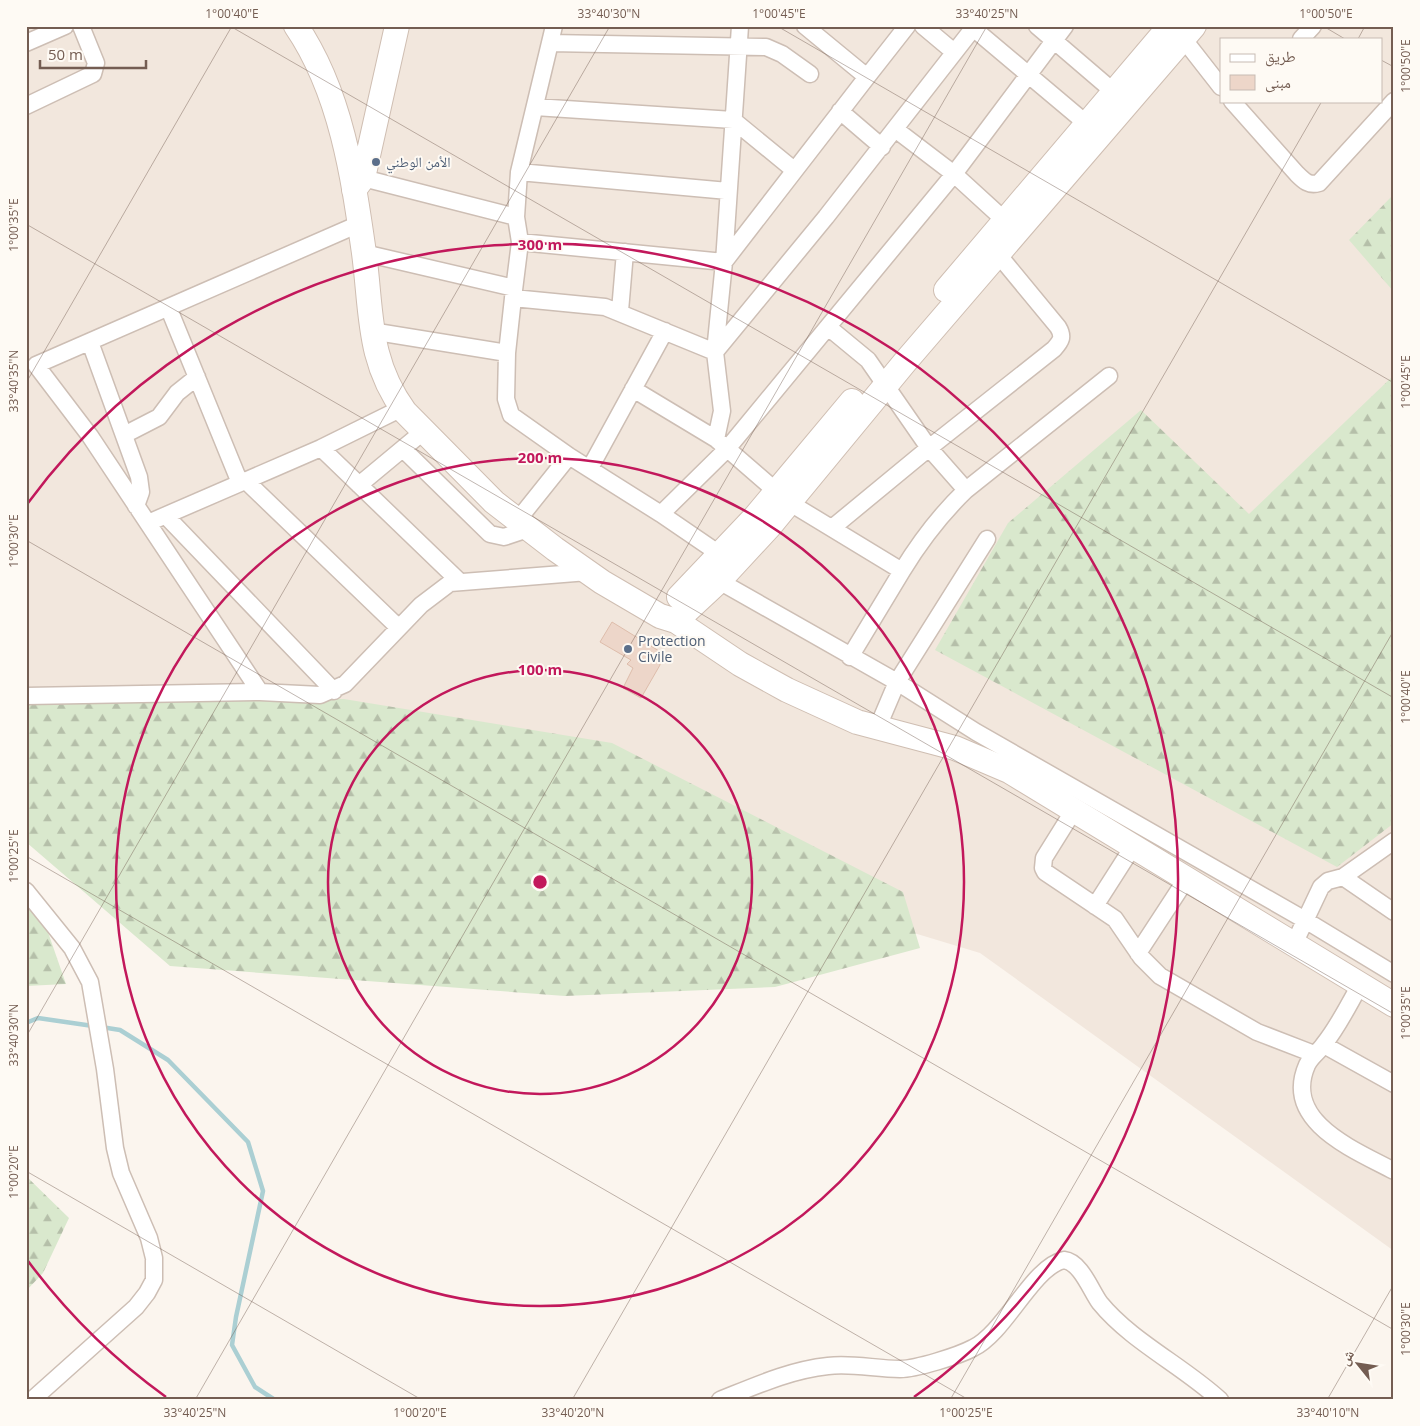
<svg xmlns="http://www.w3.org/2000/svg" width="1420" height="1426" viewBox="0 0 1420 1426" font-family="'Open Sans','Noto Naskh Arabic',sans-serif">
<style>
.residential{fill:#f2e7dd;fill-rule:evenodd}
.forest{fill:url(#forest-firs)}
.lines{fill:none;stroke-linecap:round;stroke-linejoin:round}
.stream{stroke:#abcfd3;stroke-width:4.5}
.building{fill:#edd6c9;stroke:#debdab}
.street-casing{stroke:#cdbeb4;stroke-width:19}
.secondary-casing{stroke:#cfbeb2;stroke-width:26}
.street{stroke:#fff;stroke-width:16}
.secondary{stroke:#fff;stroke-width:24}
.ticks{fill:none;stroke:#745d52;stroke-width:1;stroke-opacity:0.45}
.ring{fill:none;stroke:#c2185b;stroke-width:2.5}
.service-dot{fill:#5c6f8a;stroke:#fefaf4;stroke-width:2}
.labels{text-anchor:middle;stroke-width:4;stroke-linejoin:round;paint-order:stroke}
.service-label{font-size:14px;fill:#4e5e75;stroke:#fefaf4;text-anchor:start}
.centre{fill:#c2185b;stroke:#fefaf4;stroke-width:2.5}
.ring-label{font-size:15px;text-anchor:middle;font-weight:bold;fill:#c2185b;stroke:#fefaf4;stroke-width:4;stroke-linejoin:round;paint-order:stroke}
.neatline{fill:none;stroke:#745d52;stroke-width:2}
.ticks-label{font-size:12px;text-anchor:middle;fill:#745d52}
</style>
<defs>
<pattern id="forest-firs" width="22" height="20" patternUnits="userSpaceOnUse" patternTransform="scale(1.25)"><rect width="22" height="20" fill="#d9e8cd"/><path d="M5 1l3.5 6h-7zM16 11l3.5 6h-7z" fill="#b5bfa9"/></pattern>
</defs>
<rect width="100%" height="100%" fill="#fbf5ee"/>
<!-- residential -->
<path class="residential" d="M 26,26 L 1394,26 L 1394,1251 L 980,953 L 359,765 L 26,769 ZM 1221,39 L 1381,39 L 1381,101 L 1221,101 Z"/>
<!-- forest -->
<path class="forest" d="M 1394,194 L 1394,292 L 1349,240 Z
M 1394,375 L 1394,823 L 1337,867 L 935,650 L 1008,523 L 1141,410 L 1249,514 Z
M 26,696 L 344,699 L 612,743 L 903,892 L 920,948 L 775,987 L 565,996 L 170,966 L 26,842 Z
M 26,882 L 34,892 L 66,984 L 26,986 Z
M 26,1176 L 69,1218 L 43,1273 L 26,1291 Z"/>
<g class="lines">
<!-- stream -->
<path class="stream" d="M 26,1023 L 38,1018 L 93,1026
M 101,1027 L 120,1030 L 168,1060 L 248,1142 L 263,1191 L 236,1317 L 232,1345 L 255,1387 L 275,1400"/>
</g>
<!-- building -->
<path class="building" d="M 612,622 L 659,651 L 660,665 L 641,698 L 623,688 L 633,668 L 627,664 L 631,660 L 600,642 Z"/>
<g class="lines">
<!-- street casing -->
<g class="street-casing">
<path id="street" d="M 923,26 L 954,52
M 1037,26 L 1114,92
M 973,28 L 1087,124
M 1178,32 L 1221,87
M 1301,39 L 1313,26
M 26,43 L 65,26
M 550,43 L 766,47 L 782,54 L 810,74
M 867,77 L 907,26
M 1232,101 L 1297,174 C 1304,181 1309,186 1319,183 L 1394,101
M 26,106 L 93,74 L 96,63 L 81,26
M 535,107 L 733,120 L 794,170
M 840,111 L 882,147
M 895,129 L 954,174 L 1012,227
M 519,172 L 728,191
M 363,178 L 516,217
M 520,242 L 724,262 L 867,77 L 805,26
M 364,253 L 514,288
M 513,298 L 520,242 L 516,217 L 519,172 L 554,26
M 169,309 L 240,483
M 620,311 L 625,252
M 371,331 L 507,353
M 90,342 L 139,477 L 141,492 L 136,506
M 633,389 L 716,439 L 776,491
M 124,435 L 159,417 L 177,393 L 197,377
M 716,439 L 722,411 L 715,352 L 724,262 L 740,26
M 321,448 L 460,582
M 403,449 L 490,534 L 504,537 L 528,529
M 590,468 L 665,331
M 246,481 L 399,628
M 359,485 L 424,431
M 966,490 L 1109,376
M 790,503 L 902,571 C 921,540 940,515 966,490 L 929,448 L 868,360 L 828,327
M 661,514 L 727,449 L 954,174 L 1065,26
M 166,516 L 334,691
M 517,521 L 569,456
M 148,523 L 321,448 L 402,408
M 832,528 L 929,448 L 1054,349 C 1061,341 1064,337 1058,327 L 992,247
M 721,555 L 661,514 L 569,456 L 511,415 L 506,399 L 507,353 L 513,298 L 605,307 L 715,352 L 826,217 L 975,26
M 719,581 L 897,682 L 976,732 L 1305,920 L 1394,974
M 850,657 L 902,571
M 260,692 L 90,436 L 36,365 L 359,224
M 26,696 L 260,692 L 320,695 L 345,684 L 421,605 L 450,583 L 588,572
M 877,729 L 897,682 L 987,539
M 1074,810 L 1044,858 L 1043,868 L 1045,872 L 1115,919 L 1141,957 L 1160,976 L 1257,1032 L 1314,1054
M 1394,841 L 1343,877 L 1394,912
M 26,891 L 72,948 L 90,982 L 105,1069 L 115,1148 L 121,1173 L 149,1238 L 154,1258 L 154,1280 L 147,1293 L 136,1307 L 32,1400
M 1095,906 L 1134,845
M 1294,944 L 1321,887 L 1328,881 L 1343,877
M 1138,953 L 1187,878
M 1360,985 C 1349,1004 1338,1027 1324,1044 C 1319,1052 1311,1056 1307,1065 C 1282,1122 1355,1150 1394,1171
M 1324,1045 L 1394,1084
M 720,1400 C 755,1386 790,1370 828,1366 C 852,1363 876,1369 900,1369 C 916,1369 958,1356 973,1348 C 1005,1333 1033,1266 1064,1260 C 1081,1262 1091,1291 1100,1303 C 1131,1341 1183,1366 1220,1400"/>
</g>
<!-- secondary casing -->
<g class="secondary-casing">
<path id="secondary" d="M 296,26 C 341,92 353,176 364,253 C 372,313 367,360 405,412 L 494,502 L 555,549 L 602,582 L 660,616 L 676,621 L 740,664 L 787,690 L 857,722 L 955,748 L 1009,771 L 1394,1005
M 354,190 L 363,178 L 397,26
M 946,290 L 1170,26
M 679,597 L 755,517 L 852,401
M 676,621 L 719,581 L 769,527 L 905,362 L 1194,26"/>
</g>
<!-- street -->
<use href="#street" class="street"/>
<!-- secondary -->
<use href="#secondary" class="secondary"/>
</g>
<!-- ticks -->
<path class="ticks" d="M 230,26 L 1394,698M 777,26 L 1394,383M 1323,26 L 1345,39M 1358,39 L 1365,26M 1381,60 L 1394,67M 26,224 L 1394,1014M 26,383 L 232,26M 26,540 L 1394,1330M 26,856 L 969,1400M 26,1037 L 610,26M 26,1171 L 422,1400M 195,1400 L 987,26M 572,1400 L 1322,101M 950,1400 L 1394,630M 1327,1400 L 1394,1284"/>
<!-- distance rings -->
<g class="ring">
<circle cx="540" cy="882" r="212"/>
<circle cx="540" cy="882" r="424"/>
<path d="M166 1397A637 637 0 0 1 28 1261M28 503A637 637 0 1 1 914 1397"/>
</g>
<!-- markers -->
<g class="service-dot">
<circle cx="376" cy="162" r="5"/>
<circle cx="628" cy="649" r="5"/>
</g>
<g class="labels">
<!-- service labels -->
<g class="service-label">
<text x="386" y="167">الأمن الوطني</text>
<text x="638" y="646">Protection<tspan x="638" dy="16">Civile</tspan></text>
</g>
</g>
<circle cx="540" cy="882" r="8" class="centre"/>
<g class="ring-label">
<text x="540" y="250">300 m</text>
<text x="540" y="463">200 m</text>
<text x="540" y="675">100 m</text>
</g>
<!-- border -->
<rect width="1420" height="1426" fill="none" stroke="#fefaf4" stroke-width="55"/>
<!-- legend -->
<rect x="1220" y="38" width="162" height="65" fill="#fefaf4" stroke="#c7bbb3"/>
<rect x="1230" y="54" width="25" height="8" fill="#ffffff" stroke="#c7bbb3"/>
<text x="1265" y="62" font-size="15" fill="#745d52">طريق</text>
<rect x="1230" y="75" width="25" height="15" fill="#edd6c9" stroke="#c7bbb3"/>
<text x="1265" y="88" font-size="15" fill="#745d52">مبنى</text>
<!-- north arrow -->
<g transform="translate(1358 1364) rotate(300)" stroke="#fefaf4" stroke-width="4" paint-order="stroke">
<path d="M0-4L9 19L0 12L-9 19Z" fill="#745d52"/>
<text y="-8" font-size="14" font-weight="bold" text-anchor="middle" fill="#745d52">ش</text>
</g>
<!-- scale -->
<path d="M40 60v8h106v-8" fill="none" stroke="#745d52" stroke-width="2.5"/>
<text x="48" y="60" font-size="15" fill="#745d52" stroke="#fefaf4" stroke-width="4" paint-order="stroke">50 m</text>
<rect x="28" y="28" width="1364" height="1370" class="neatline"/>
<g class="ticks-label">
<text x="232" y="18">1°00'40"E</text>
<text x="609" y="18">33°40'30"N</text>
<text x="779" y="18">1°00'45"E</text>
<text x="987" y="18">33°40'25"N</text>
<text x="1326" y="18">1°00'50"E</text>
<text transform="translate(1406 66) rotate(-90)" y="4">1°00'50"E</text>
<text transform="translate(14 225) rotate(-90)" y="4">1°00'35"E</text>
<text transform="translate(14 381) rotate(-90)" y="4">33°40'35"N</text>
<text transform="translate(1406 382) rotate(-90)" y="4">1°00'45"E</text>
<text transform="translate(14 541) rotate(-90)" y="4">1°00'30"E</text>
<text transform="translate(1406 697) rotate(-90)" y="4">1°00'40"E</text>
<text transform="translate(14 856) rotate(-90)" y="4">1°00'25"E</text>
<text transform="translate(1406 1013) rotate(-90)" y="4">1°00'35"E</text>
<text transform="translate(14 1035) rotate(-90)" y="4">33°40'30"N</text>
<text transform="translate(14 1172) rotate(-90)" y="4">1°00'20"E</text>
<text transform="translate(1406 1329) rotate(-90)" y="4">1°00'30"E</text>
<text x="195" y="1417">33°40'25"N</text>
<text x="420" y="1417">1°00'20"E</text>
<text x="573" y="1417">33°40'20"N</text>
<text x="966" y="1417">1°00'25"E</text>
<text x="1328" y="1417">33°40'10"N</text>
</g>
</svg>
